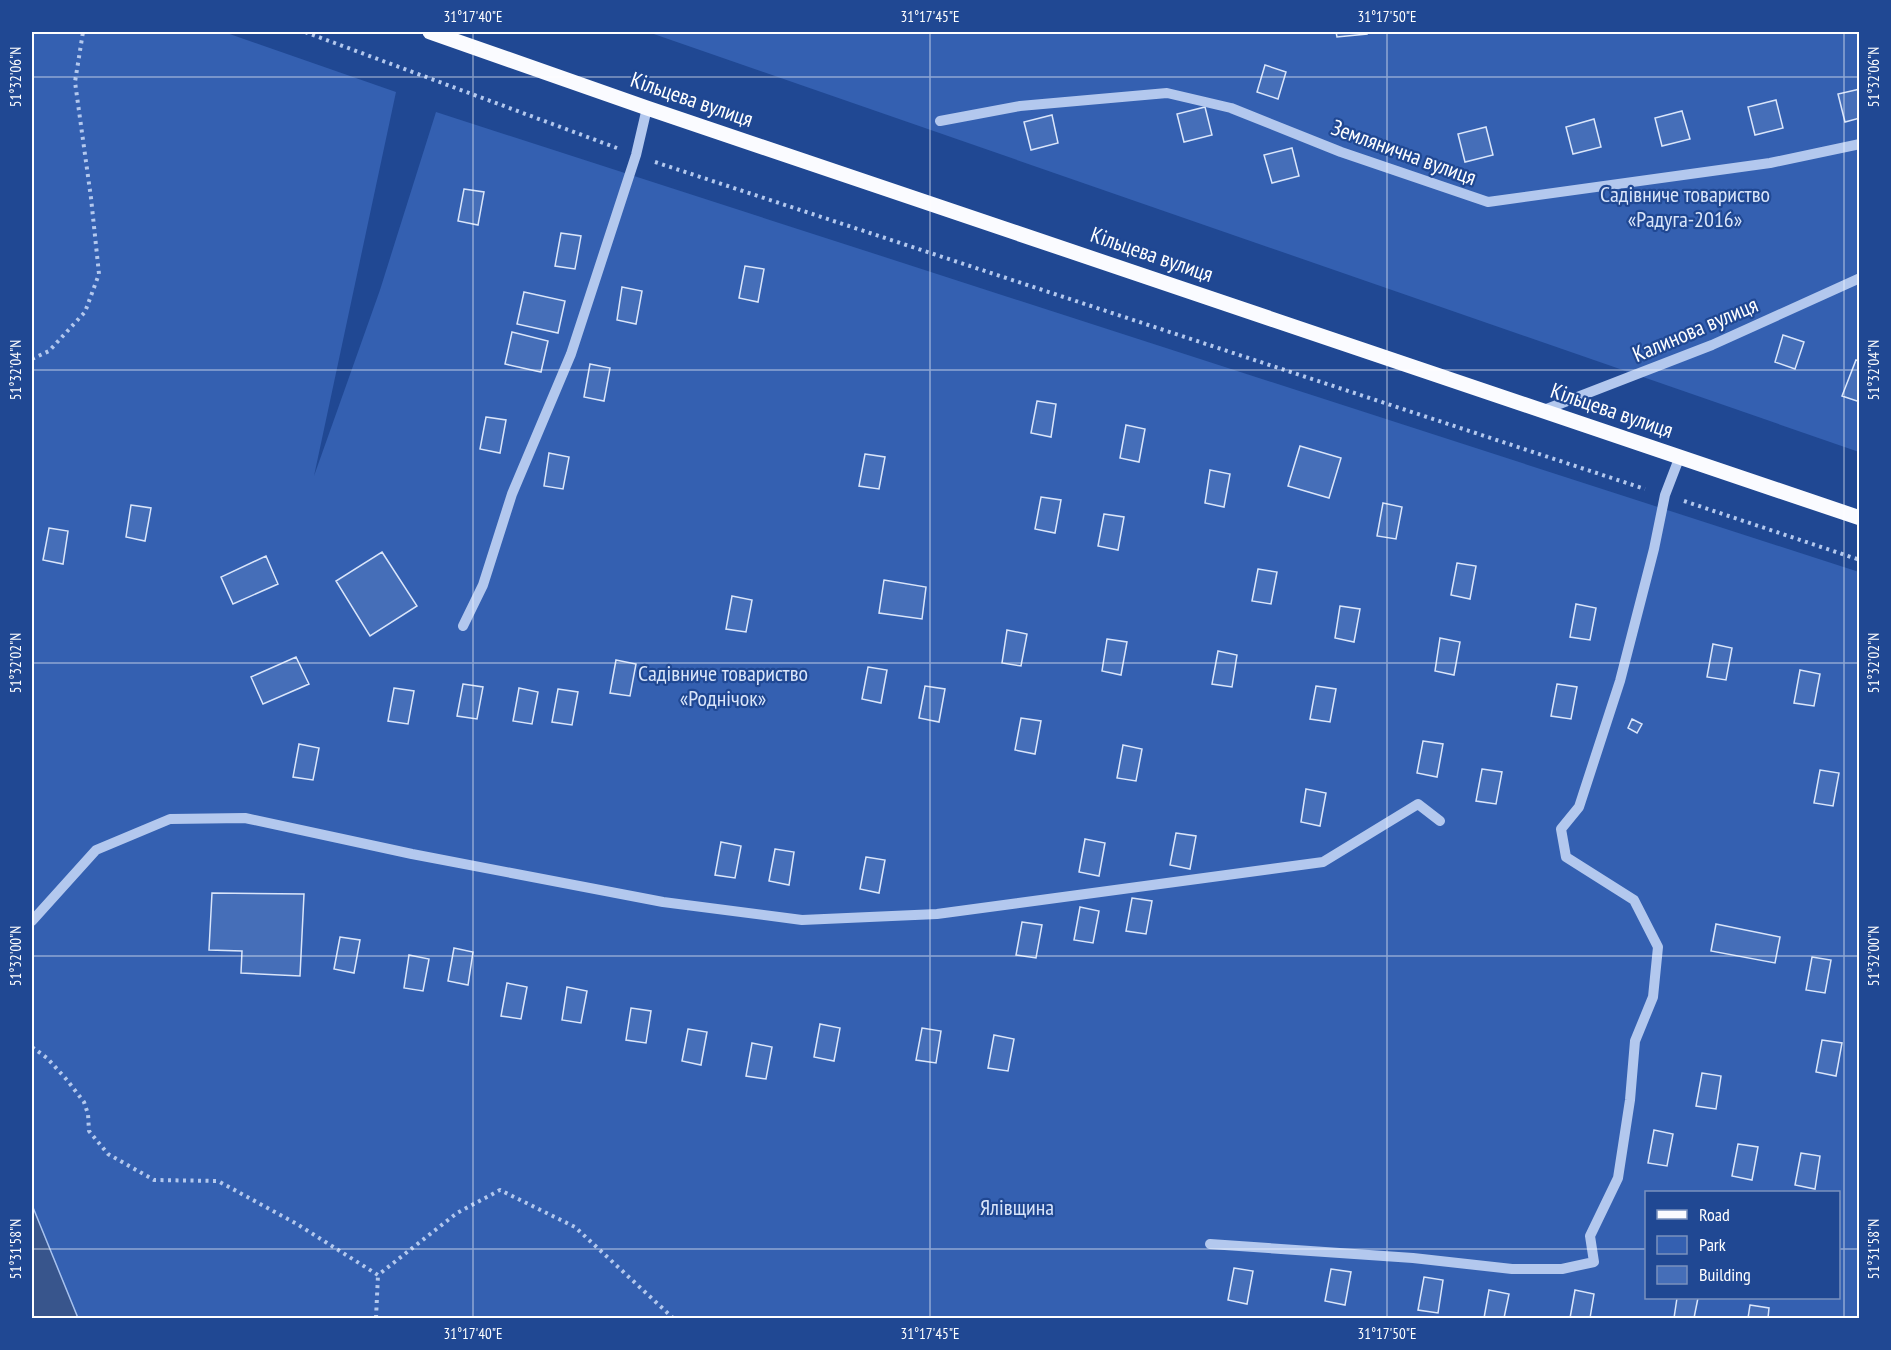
<svg xmlns="http://www.w3.org/2000/svg" width="1891" height="1350" viewBox="0 0 1891 1350" font-family="'PT Sans Narrow',sans-serif">
<style>
.green{fill:#3460b1;fill-rule:evenodd}
.water{fill:#38558c;stroke:#a7c2ef;stroke-width:1.5}
.building{fill:#456eb8;stroke:#d9e5fa;stroke-width:1.5}
.lines{fill:none;stroke-linecap:round;stroke-linejoin:round}
.path{stroke:#b3c8ee;stroke-width:4;stroke-dasharray:3 4.5;stroke-linecap:butt}
.minor{stroke:#b3c8ee;stroke-width:10}
.major{stroke:#fafbff;stroke-width:15}
.ticks{fill:none;stroke:#fff;stroke-width:1.5;stroke-opacity:0.45}
.labels{text-anchor:middle;stroke-width:4.5;stroke-linejoin:round;paint-order:stroke}
.street-label{font-size:22px;fill:#fff;stroke:#204893}
.park-label{font-size:22px;fill:#d9e5fa;stroke:#204893}
.neatline{fill:none;stroke:#fff;stroke-width:2}
.ticks-label{font-size:15px;text-anchor:middle;fill:#fff}
</style>
<rect width="100%" height="100%" fill="#204893"/>
<!-- green -->
<path class="green" d="M 32,32 L 224,32 L 396,92 L 314,476 L 380,290 L 436,112 L 1859,572 L 1859,1318 L 78,1318 L 32,1205 ZM 1646,1192 L 1838,1192 L 1838,1298 L 1646,1298 Z
M 648,32 L 1859,32 L 1859,452 Z"/>
<!-- water -->
<path class="water" d="M 32,1205 L 78,1318 L 32,1318 Z"/>
<!-- building -->
<path class="building" d="M 1336,32 L 1367,32 L 1367,34 L 1337,37 Z
M 1265,65 L 1286,72 L 1278,99 L 1257,92 Z
M 1860,89 L 1860,118 L 1845,122 L 1838,94 Z
M 1776,100 L 1783,128 L 1755,135 L 1748,107 Z
M 1205,107 L 1212,135 L 1184,142 L 1177,114 Z
M 1682,111 L 1690,139 L 1662,146 L 1655,118 Z
M 1052,115 L 1058,143 L 1031,150 L 1024,122 Z
M 1594,119 L 1601,147 L 1573,154 L 1566,127 Z
M 1486,127 L 1493,155 L 1465,162 L 1458,134 Z
M 1292,148 L 1299,176 L 1272,183 L 1264,155 Z
M 464,189 L 484,192 L 478,225 L 458,221 Z
M 561,233 L 581,236 L 575,269 L 555,266 Z
M 745,266 L 764,269 L 758,302 L 739,298 Z
M 622,287 L 642,291 L 636,324 L 617,320 Z
M 524,292 L 565,301 L 558,333 L 517,324 Z
M 512,332 L 548,341 L 541,372 L 505,364 Z
M 1783,335 L 1804,342 L 1795,369 L 1775,362 Z
M 1856,360 L 1860,361 L 1860,402 L 1842,396 Z
M 590,364 L 610,368 L 604,401 L 584,397 Z
M 1037,401 L 1056,404 L 1051,437 L 1031,433 Z
M 486,417 L 506,420 L 500,453 L 480,449 Z
M 1126,425 L 1145,429 L 1139,462 L 1120,458 Z
M 1300,446 L 1341,458 L 1329,498 L 1288,486 Z
M 549,453 L 569,457 L 563,489 L 544,486 Z
M 865,454 L 885,457 L 879,489 L 859,486 Z
M 1210,470 L 1230,474 L 1224,507 L 1205,503 Z
M 1041,497 L 1061,500 L 1055,533 L 1035,529 Z
M 1383,503 L 1402,507 L 1396,539 L 1377,536 Z
M 131,505 L 151,508 L 145,541 L 126,537 Z
M 1104,514 L 1124,517 L 1118,550 L 1098,546 Z
M 49,528 L 68,531 L 63,564 L 43,560 Z
M 382,552 L 417,606 L 370,636 L 336,581 Z
M 266,556 L 278,584 L 233,604 L 221,577 Z
M 1457,563 L 1476,566 L 1470,599 L 1451,595 Z
M 1258,569 L 1277,572 L 1271,604 L 1252,601 Z
M 884,580 L 926,587 L 922,619 L 879,613 Z
M 732,596 L 752,600 L 746,632 L 726,629 Z
M 1576,604 L 1596,608 L 1590,640 L 1570,637 Z
M 1340,606 L 1360,609 L 1354,642 L 1335,638 Z
M 1007,630 L 1027,634 L 1021,666 L 1002,663 Z
M 1440,638 L 1460,642 L 1454,675 L 1435,671 Z
M 1107,639 L 1127,642 L 1121,675 L 1102,671 Z
M 1713,644 L 1732,648 L 1726,680 L 1707,677 Z
M 1218,651 L 1237,655 L 1232,687 L 1212,684 Z
M 296,657 L 309,684 L 263,704 L 251,677 Z
M 616,660 L 636,664 L 630,696 L 610,693 Z
M 868,667 L 887,670 L 881,703 L 862,699 Z
M 1800,670 L 1820,674 L 1814,706 L 1794,703 Z
M 463,684 L 483,687 L 477,719 L 457,716 Z
M 1557,684 L 1577,687 L 1571,719 L 1551,716 Z
M 925,686 L 945,689 L 939,722 L 919,718 Z
M 1316,686 L 1336,689 L 1330,722 L 1310,719 Z
M 394,688 L 414,691 L 408,724 L 388,721 Z
M 519,688 L 538,692 L 532,724 L 513,721 Z
M 558,689 L 578,692 L 572,725 L 552,722 Z
M 1021,718 L 1041,721 L 1035,754 L 1015,750 Z
M 1632,719 L 1642,724 L 1637,733 L 1628,728 Z
M 1423,741 L 1443,744 L 1437,777 L 1417,773 Z
M 299,744 L 319,748 L 313,780 L 293,777 Z
M 1123,745 L 1142,749 L 1136,781 L 1117,778 Z
M 1482,769 L 1502,772 L 1496,804 L 1476,801 Z
M 1820,770 L 1839,773 L 1833,806 L 1814,803 Z
M 1306,789 L 1326,793 L 1320,826 L 1301,822 Z
M 1176,833 L 1196,836 L 1190,869 L 1170,865 Z
M 1085,839 L 1105,843 L 1099,876 L 1079,872 Z
M 721,842 L 741,846 L 735,878 L 715,875 Z
M 775,849 L 794,852 L 789,885 L 769,881 Z
M 866,857 L 885,860 L 879,893 L 860,889 Z
M 212,893 L 304,894 L 300,976 L 241,973 L 242,951 L 209,950 Z
M 1132,898 L 1152,901 L 1146,934 L 1126,931 Z
M 1080,907 L 1099,911 L 1093,943 L 1074,940 Z
M 1022,922 L 1042,925 L 1036,958 L 1016,955 Z
M 1716,924 L 1780,937 L 1775,963 L 1711,951 Z
M 340,937 L 360,940 L 354,973 L 334,969 Z
M 454,948 L 473,952 L 468,985 L 448,981 Z
M 409,955 L 429,959 L 423,991 L 404,988 Z
M 1812,957 L 1831,960 L 1825,993 L 1806,990 Z
M 507,983 L 527,987 L 521,1019 L 501,1016 Z
M 567,987 L 587,991 L 581,1023 L 562,1020 Z
M 631,1008 L 651,1011 L 646,1043 L 626,1040 Z
M 820,1024 L 840,1028 L 834,1061 L 814,1057 Z
M 922,1028 L 941,1031 L 936,1063 L 916,1060 Z
M 688,1029 L 707,1032 L 701,1065 L 682,1061 Z
M 994,1035 L 1014,1039 L 1008,1071 L 988,1068 Z
M 1822,1040 L 1842,1043 L 1836,1076 L 1816,1072 Z
M 752,1043 L 772,1047 L 766,1079 L 746,1076 Z
M 1702,1073 L 1721,1076 L 1716,1109 L 1696,1106 Z
M 1654,1130 L 1673,1134 L 1667,1166 L 1648,1163 Z
M 1738,1144 L 1758,1147 L 1752,1180 L 1732,1176 Z
M 1801,1153 L 1820,1156 L 1815,1189 L 1795,1185 Z
M 1234,1268 L 1253,1271 L 1247,1304 L 1228,1300 Z
M 1331,1269 L 1351,1272 L 1345,1305 L 1325,1301 Z
M 1424,1277 L 1443,1280 L 1438,1313 L 1418,1310 Z
M 1489,1290 L 1509,1294 L 1504,1318 L 1484,1318 Z
M 1575,1290 L 1594,1294 L 1590,1318 L 1570,1318 Z
M 1677,1298 L 1698,1298 L 1694,1318 L 1674,1318 Z
M 1750,1305 L 1769,1308 L 1768,1318 L 1748,1318 Z"/>
<g class="lines">
<!-- path -->
<path class="path" d="M 305,32 L 617,148
M 655,162 L 1645,489
M 32,359 L 49,351 L 85,312 L 99,274 L 91,198 L 75,82 L 83,32
M 1684,501 L 1860,560
M 32,1047 L 47,1058 L 67,1080 L 84,1102 L 88,1114 L 89,1131 L 108,1154 L 154,1180 L 218,1181 L 297,1224 L 378,1275 L 457,1213 L 500,1190 L 575,1227 L 673,1318
M 376,1318 L 378,1275"/>
<!-- minor -->
<path class="minor" d="M 940,121 L 1020,106 L 1167,93 L 1231,108 L 1341,152 L 1488,202 L 1770,163 L 1860,144
M 1544,410 L 1712,345 L 1860,278
M 463,626 L 483,585 L 512,494 L 571,354 L 636,155 L 647,108
M 32,921 L 96,850 L 170,819 L 245,818 L 412,854 L 663,902 L 802,920 L 937,914 L 1323,862 L 1418,804 L 1440,821
M 1210,1244 L 1413,1258 L 1512,1269 L 1562,1269 L 1594,1262 L 1590,1236 L 1618,1178 L 1630,1100 L 1635,1041 L 1653,997 L 1658,947 L 1634,900 L 1566,857 L 1561,829 L 1579,807 L 1620,681 L 1654,549 L 1665,495 L 1680,456"/>
<!-- major -->
<path class="major" d="M 430,32 L 647,108 L 1860,518"/>
</g>
<!-- ticks -->
<path class="ticks" d="M 473,32 L 473,1318M 930,32 L 930,1318M 1387,32 L 1387,1318M 1844,32 L 1844,1318M 32,77 L 1860,77M 32,370 L 1860,370M 32,663 L 1860,663M 32,956 L 1860,956M 32,1249 L 1646,1249M 1838,1249 L 1860,1249"/>
<g class="labels">
<!-- street labels -->
<g class="street-label">
<text transform="translate(692 99) rotate(19)" y="8">Кільцева вулиця</text>
<text transform="translate(1404 152) rotate(20)" y="8">Землянична вулиця</text>
<text transform="translate(1152 254) rotate(19)" y="8">Кільцева вулиця</text>
<text transform="translate(1695 329) rotate(-23)" y="8">Калинова вулиця</text>
<text transform="translate(1612 410) rotate(19)" y="8">Кільцева вулиця</text>
</g>
<!-- park labels -->
<g class="park-label">
<text x="1685" y="202">Садівниче товариство<tspan x="1685" dy="25">«Радуга-2016»</tspan></text>
<text x="723" y="681">Садівниче товариство<tspan x="723" dy="25">«Роднічок»</tspan></text>
<text x="1017" y="1215">Ялівщина</text>
</g>
</g>
<!-- border -->
<rect width="1891" height="1350" fill="none" stroke="#204893" stroke-width="66"/>
<!-- legend -->
<rect x="1645" y="1191" width="195" height="108" fill="#204893" stroke="#7991be" stroke-width="1.5"/>
<rect x="1657" y="1210" width="30" height="9" fill="#fafbff" stroke="#7991be" stroke-width="1.5"/>
<text x="1699" y="1221" font-size="18" fill="#ffffff">Road</text>
<rect x="1657" y="1236" width="30" height="18" fill="#3460b1" stroke="#7991be" stroke-width="1.5"/>
<text x="1699" y="1251" font-size="18" fill="#ffffff">Park</text>
<rect x="1657" y="1266" width="30" height="18" fill="#456eb8" stroke="#7991be" stroke-width="1.5"/>
<text x="1699" y="1281" font-size="18" fill="#ffffff">Building</text>
<rect x="33" y="33" width="1825" height="1284" class="neatline"/>
<g class="ticks-label">
<text x="473" y="22">31°17'40"E</text>
<text x="930" y="22">31°17'45"E</text>
<text x="1387" y="22">31°17'50"E</text>
<text transform="translate(16 77) rotate(-90)" y="5">51°32'06"N</text>
<text transform="translate(1874 77) rotate(-90)" y="5">51°32'06"N</text>
<text transform="translate(16 370) rotate(-90)" y="5">51°32'04"N</text>
<text transform="translate(1874 370) rotate(-90)" y="5">51°32'04"N</text>
<text transform="translate(16 663) rotate(-90)" y="5">51°32'02"N</text>
<text transform="translate(1874 663) rotate(-90)" y="5">51°32'02"N</text>
<text transform="translate(16 956) rotate(-90)" y="5">51°32'00"N</text>
<text transform="translate(1874 956) rotate(-90)" y="5">51°32'00"N</text>
<text transform="translate(16 1249) rotate(-90)" y="5">51°31'58"N</text>
<text transform="translate(1874 1249) rotate(-90)" y="5">51°31'58"N</text>
<text x="473" y="1339">31°17'40"E</text>
<text x="930" y="1339">31°17'45"E</text>
<text x="1387" y="1339">31°17'50"E</text>
</g>
</svg>
